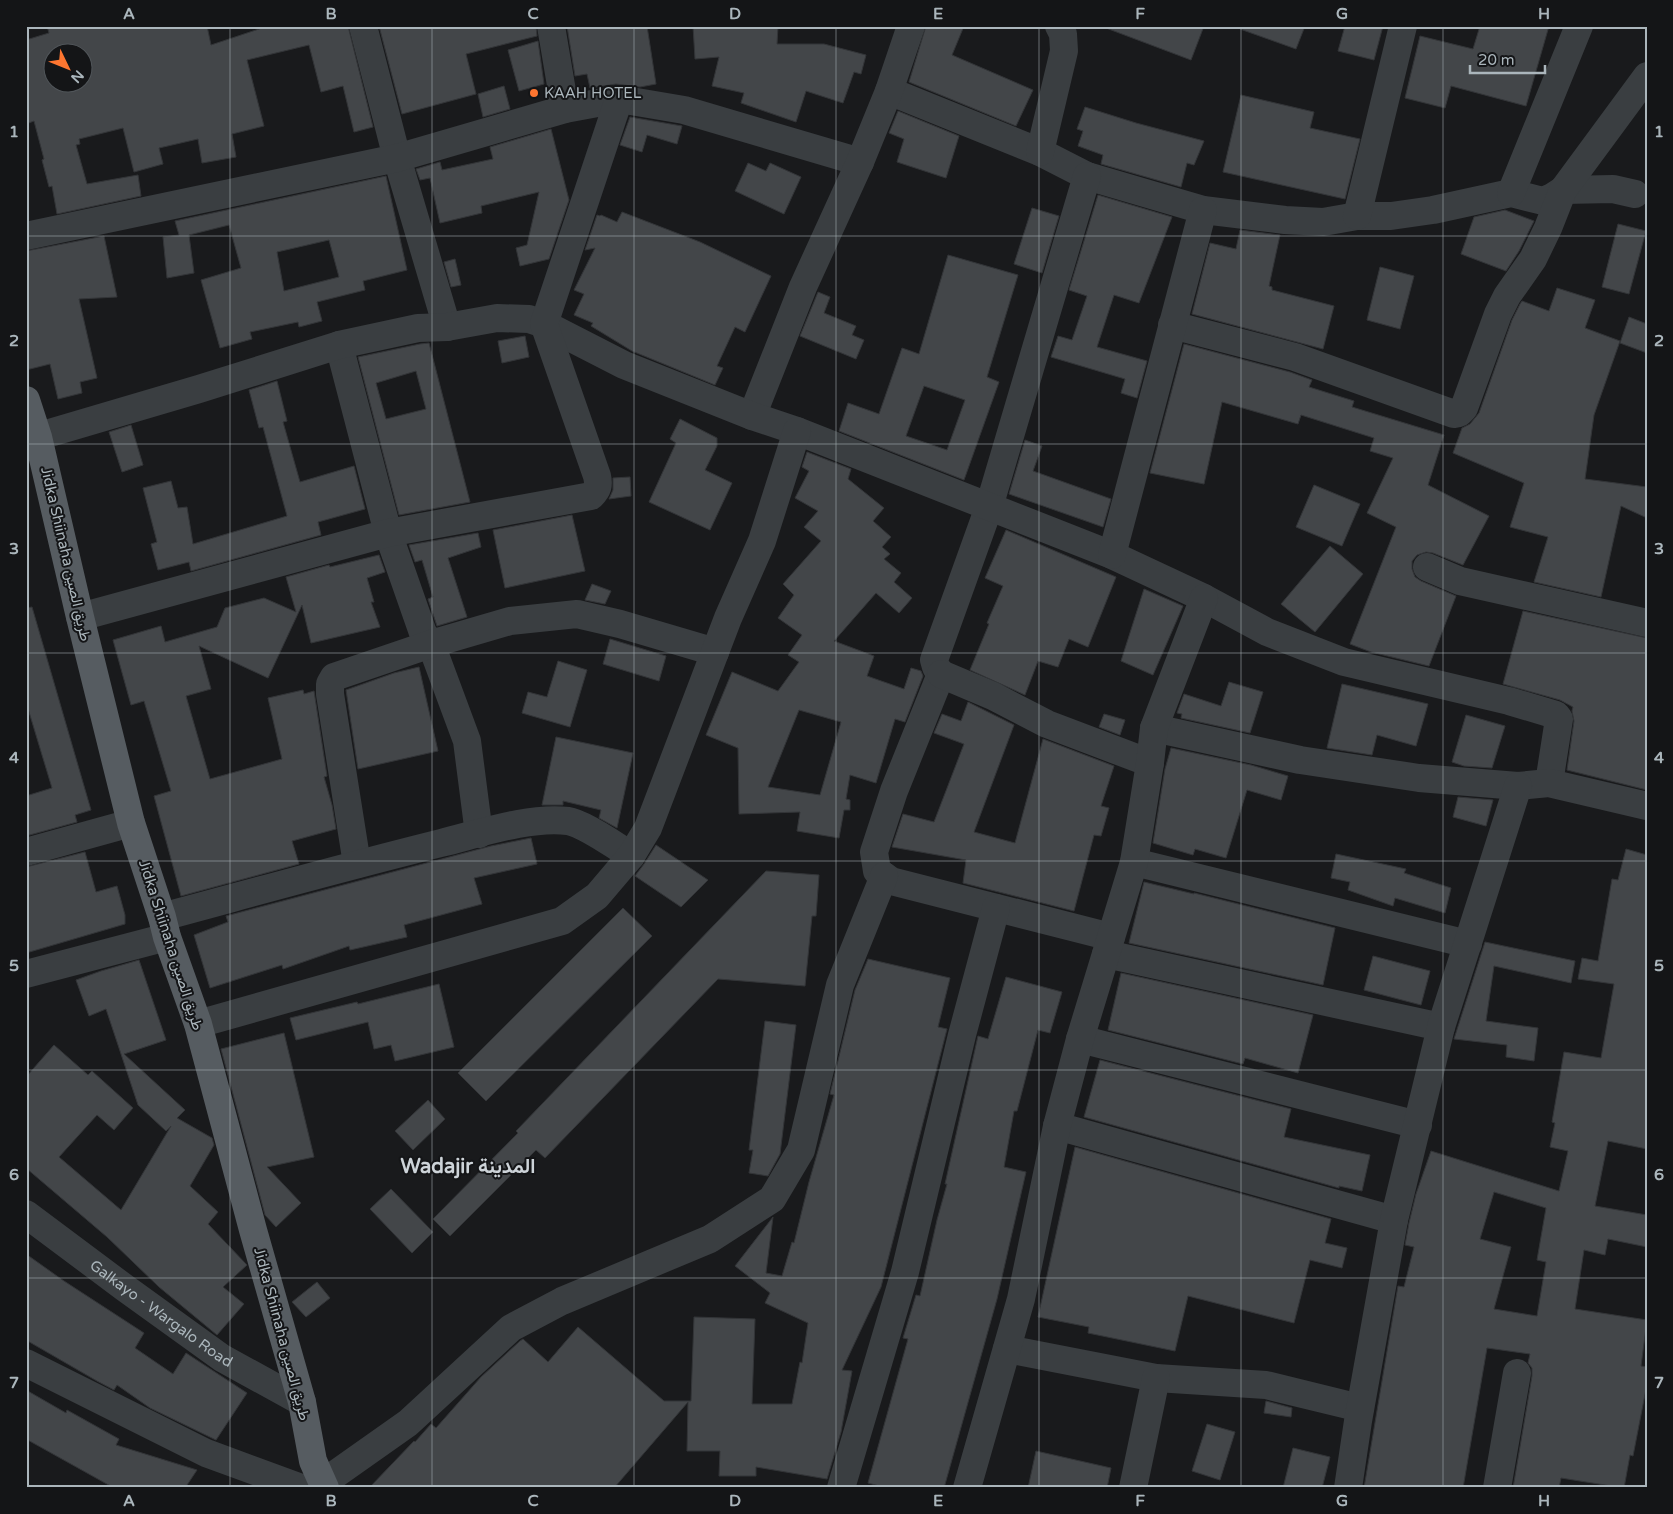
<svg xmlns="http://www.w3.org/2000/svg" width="1673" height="1514" viewBox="0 0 1673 1514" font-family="'Varela Round',Vazirmatn,sans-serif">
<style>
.building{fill:#434649;stroke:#333538;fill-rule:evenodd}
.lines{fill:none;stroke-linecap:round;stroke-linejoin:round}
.street{stroke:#3a3e41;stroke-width:28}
.primary{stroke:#565c61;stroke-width:28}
.grid{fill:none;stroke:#abb6bc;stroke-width:1;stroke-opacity:0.55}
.poi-dot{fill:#fe7630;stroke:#141517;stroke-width:2}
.labels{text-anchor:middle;stroke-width:4;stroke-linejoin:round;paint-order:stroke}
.poi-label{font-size:15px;fill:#abb6bc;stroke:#141517;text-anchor:start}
.street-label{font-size:15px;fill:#abb6bc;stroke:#141517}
.district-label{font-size:20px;font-weight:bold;fill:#cdd3d8;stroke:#141517}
.neatline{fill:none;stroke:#abb6bc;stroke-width:2}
.grid-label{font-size:16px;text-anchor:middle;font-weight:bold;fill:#abb6bc}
</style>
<rect width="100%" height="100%" fill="#191a1c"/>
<!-- building -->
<path class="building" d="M 47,26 L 207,26 L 211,45 L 268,26 L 348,26 L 373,127 L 354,132 L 343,86 L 321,92 L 309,45 L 247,60 L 264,126 L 232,134 L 236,157 L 202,163 L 198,139 L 159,148 L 163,164 L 134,172 L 123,128 L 79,139 L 80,144 L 76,145 L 87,184 L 138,175 L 141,196 L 57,214 L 52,186 L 49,187 L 42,160 L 44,159 L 34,121 L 26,124 L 26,40 L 49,33 ZM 52,52 L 82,52 L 82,82 L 52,82 Z
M 379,26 L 536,26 L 537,36 L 466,54 L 476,94 L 402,114 Z
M 567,26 L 647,26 L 656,84 L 640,87 L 616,84 L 590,88 L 587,74 L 575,76 Z
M 693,26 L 778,26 L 777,44 L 824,44 L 866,55 L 861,74 L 854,72 L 843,103 L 806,91 L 796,122 L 741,103 L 744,93 L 712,86 L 719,57 L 695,59 Z
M 926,26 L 964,26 L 952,55 L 1033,90 L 1016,126 L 909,82 Z
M 1106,26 L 1204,26 L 1191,60 L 1106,28 Z
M 1240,26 L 1305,26 L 1296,49 L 1240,29 Z
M 1345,26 L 1383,26 L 1374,60 L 1338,51 Z
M 1480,26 L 1549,26 L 1526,106 L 1451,86 L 1445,108 L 1405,98 L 1420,36 L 1473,49 Z
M 538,41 L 544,84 L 519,91 L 508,50 Z
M 504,86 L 510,109 L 483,117 L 478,94 Z
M 1241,95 L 1314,112 L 1310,128 L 1360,139 L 1345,199 L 1223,172 Z
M 1085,107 L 1136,123 L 1204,141 L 1194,165 L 1187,163 L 1181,187 L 1101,164 L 1103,155 L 1078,146 L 1083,131 L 1077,129 Z
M 898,111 L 959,136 L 946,178 L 897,162 L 904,139 L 889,133 Z
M 630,117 L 682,126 L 677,144 L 647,135 L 642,152 L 620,145 Z
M 551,129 L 569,200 L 549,259 L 520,266 L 516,248 L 527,245 L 539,192 L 481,206 L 482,213 L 440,223 L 430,178 L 420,180 L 416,169 L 440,162 L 442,170 L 493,159 L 490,147 Z
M 748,163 L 766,171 L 770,163 L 801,177 L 784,214 L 735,191 Z
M 386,176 L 407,270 L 363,281 L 365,290 L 317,302 L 322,321 L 299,327 L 298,322 L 250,332 L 252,339 L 220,348 L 201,280 L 241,268 L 229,225 L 189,235 L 194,273 L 167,278 L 163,237 L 179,235 L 175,221 ZM 329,240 L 339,277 L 284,291 L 277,252 Z
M 1098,195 L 1172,217 L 1139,303 L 1114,295 L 1097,347 L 1147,361 L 1137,398 L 1121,393 L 1125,379 L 1051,357 L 1058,336 L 1072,340 L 1087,296 L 1069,290 Z
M 1032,208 L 1059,216 L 1042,273 L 1014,264 Z
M 1505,210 L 1534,221 L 1519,251 L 1506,271 L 1461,254 L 1474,217 Z
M 622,212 L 700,242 L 771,276 L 745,332 L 735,327 L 717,366 L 723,368 L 715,385 L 632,351 L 591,326 L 593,323 L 574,315 L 584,294 L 574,290 L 595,248 L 585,250 L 597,215 L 600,216 L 601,215 L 617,222 Z
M 1618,224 L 1646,231 L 1629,294 L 1602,287 Z
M 1240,230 L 1280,235 L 1269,286 L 1272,287 L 1272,290 L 1334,306 L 1323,349 L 1192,314 L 1210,243 L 1236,249 Z
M 104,236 L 117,297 L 79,299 L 97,378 L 80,382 L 82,393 L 58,399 L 50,364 L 26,370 L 26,251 Z
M 948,255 L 1018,275 L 987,377 L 999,382 L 964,480 L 839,431 L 848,403 L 879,414 L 902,348 L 919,354 ZM 924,386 L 965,400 L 947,450 L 906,436 Z
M 455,259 L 461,285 L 451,287 L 444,262 Z
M 1380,267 L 1414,276 L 1400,329 L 1367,320 Z
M 1557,288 L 1595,300 L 1585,328 L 1620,341 L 1594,415 L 1585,479 L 1647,487 L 1647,518 L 1621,506 L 1601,597 L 1534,582 L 1548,537 L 1510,527 L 1524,483 L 1453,453 L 1462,428 L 1470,424 L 1479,413 L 1512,320 L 1520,304 L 1522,301 L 1549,311 Z
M 818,292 L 830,297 L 824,313 L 856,326 L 852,335 L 864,340 L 856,359 L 800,336 Z
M 1629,317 L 1647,324 L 1647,353 L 1620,343 Z
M 525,336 L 529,357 L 502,363 L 498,341 Z
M 429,343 L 470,502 L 399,515 L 358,357 L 420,344 ZM 416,371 L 426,409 L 386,419 L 376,383 Z
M 1184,344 L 1290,372 L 1312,380 L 1309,387 L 1354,401 L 1352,407 L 1444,435 L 1428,485 L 1489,516 L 1463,565 L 1433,553 L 1426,552 L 1417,555 L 1412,561 L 1412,569 L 1415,577 L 1421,581 L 1456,596 L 1429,666 L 1371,652 L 1350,644 L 1396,527 L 1367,513 L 1393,458 L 1370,451 L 1374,438 L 1301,415 L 1298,424 L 1222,402 L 1204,484 L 1150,473 Z
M 277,381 L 287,421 L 283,422 L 300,482 L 354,466 L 365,509 L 318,522 L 321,535 L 191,571 L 189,562 L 158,570 L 151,544 L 157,542 L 143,488 L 171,481 L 178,508 L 187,507 L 193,544 L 287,516 L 263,427 L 259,428 L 249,390 Z
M 680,419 L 717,438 L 717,446 L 705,470 L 732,483 L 710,530 L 649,502 L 676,443 L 670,439 Z
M 131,425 L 143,465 L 122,472 L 109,432 Z
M 1025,440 L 1042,446 L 1033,471 L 1111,499 L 1103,527 L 1009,494 Z
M 807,452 L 851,469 L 848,479 L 884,508 L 873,521 L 891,537 L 882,547 L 890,554 L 884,559 L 901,573 L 894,582 L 912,598 L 899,613 L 876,593 L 834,641 L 874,656 L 867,676 L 904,689 L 911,668 L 921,671 L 923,676 L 905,722 L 895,719 L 876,783 L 850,775 L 846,799 L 850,800 L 850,810 L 844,810 L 839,838 L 797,831 L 800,812 L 739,814 L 738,748 L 706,735 L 732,672 L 778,691 L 799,662 L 788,655 L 802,635 L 778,618 L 794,595 L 783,584 L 821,541 L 804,527 L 818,511 L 795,498 L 809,471 L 802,467 ZM 799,710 L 841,722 L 820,795 L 768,787 Z
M 630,477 L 631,496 L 609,499 L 613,490 L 613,478 Z
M 1314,485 L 1360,504 L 1342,546 L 1296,527 Z
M 572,515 L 585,571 L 505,588 L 493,530 Z
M 1006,530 L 1116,577 L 1088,647 L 1069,639 L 1058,667 L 1038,661 L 1025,695 L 970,670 L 989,624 L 987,623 L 1003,586 L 985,578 Z
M 478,533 L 481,547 L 448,558 L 467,617 L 437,626 L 428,599 L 433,597 L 422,560 L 415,562 L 409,545 Z
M 1330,546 L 1363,574 L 1315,632 L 1281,604 Z
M 379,555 L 385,572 L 367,578 L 374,602 L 371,602 L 380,627 L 311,643 L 302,605 L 268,678 L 199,646 L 211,689 L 186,696 L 210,779 L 282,759 L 268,698 L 303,690 L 304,694 L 314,691 L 327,776 L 324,777 L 332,805 L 336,829 L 292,841 L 299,864 L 181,896 L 154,796 L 171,791 L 144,701 L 131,705 L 113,640 L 161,626 L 165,642 L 217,627 L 225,608 L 264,598 L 296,612 L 286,577 L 329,565 L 330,567 Z
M 592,584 L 611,591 L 605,604 L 585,600 Z
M 1144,589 L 1183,606 L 1153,675 L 1121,661 Z
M 32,607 L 91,810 L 75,815 L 77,822 L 26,836 L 26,796 L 52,788 L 26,702 L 26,608 Z
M 1523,611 L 1647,638 L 1647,790 L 1567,770 L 1574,721 L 1572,711 L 1573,707 L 1560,700 L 1503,684 Z
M 610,639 L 666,656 L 659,681 L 603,664 Z
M 558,661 L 587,670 L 570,727 L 522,713 L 528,692 L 547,697 Z
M 419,667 L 438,751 L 358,769 L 346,690 L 394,673 Z
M 1229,682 L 1263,692 L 1250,733 L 1181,718 L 1182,714 L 1177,713 L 1184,694 L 1221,706 Z
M 1342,684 L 1428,704 L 1416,746 L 1377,735 L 1372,755 L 1327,748 Z
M 968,702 L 1014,725 L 974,832 L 1015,843 L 1043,739 L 1114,766 L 1101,806 L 1109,808 L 1101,836 L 1094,835 L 1074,911 L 963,883 L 966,860 L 892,847 L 903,814 L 934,822 L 964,744 L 934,733 L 942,714 L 961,721 Z
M 1104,714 L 1125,720 L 1120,735 L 1099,727 Z
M 1466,715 L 1505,726 L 1492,768 L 1464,766 L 1452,762 Z
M 556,737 L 633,753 L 617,828 L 599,818 L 601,810 L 563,801 L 563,805 L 542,805 Z
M 1171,748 L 1251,765 L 1288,776 L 1281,800 L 1247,790 L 1226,858 L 1195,849 L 1193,855 L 1153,843 L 1165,769 Z
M 1458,797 L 1493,800 L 1486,826 L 1453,817 Z
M 531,838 L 537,864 L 474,878 L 482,904 L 404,925 L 407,937 L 350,950 L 349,946 L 283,969 L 282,965 L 210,988 L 194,935 L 228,922 L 226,916 L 491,846 Z
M 656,845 L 708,880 L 681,907 L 635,876 L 644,864 Z
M 1626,849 L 1647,855 L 1647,1149 L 1608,1141 L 1595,1206 L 1647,1215 L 1647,1247 L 1608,1239 L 1605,1255 L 1584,1250 L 1575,1309 L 1647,1320 L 1641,1366 L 1647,1367 L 1647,1384 L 1633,1456 L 1630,1455 L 1624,1488 L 1561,1478 L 1559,1488 L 1513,1488 L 1532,1376 L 1532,1368 L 1528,1363 L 1530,1354 L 1487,1348 L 1463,1488 L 1364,1488 L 1398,1286 L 1404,1287 L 1414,1247 L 1405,1245 L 1409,1223 L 1416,1194 L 1431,1151 L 1559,1191 L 1568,1151 L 1550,1147 L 1555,1123 L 1552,1122 L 1564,1052 L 1601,1058 L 1614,984 L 1578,979 L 1582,958 L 1598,961 L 1612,879 L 1618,880 ZM 1494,1192 L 1546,1208 L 1537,1260 L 1546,1262 L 1537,1316 L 1494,1309 L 1511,1247 L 1480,1239 Z
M 85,852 L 96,892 L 117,886 L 125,915 L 125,924 L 26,953 L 26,867 Z
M 1336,854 L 1406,869 L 1404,873 L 1451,888 L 1445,913 L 1395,898 L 1393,906 L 1348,890 L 1350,882 L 1331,878 Z
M 766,871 L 819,875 L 816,916 L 812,916 L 805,986 L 718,979 L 545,1158 L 536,1150 L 450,1236 L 433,1219 L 518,1133 L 516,1131 Z
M 1144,882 L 1194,894 L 1194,893 L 1335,928 L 1323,985 L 1129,943 Z
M 623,908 L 652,936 L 486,1101 L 458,1073 Z
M 1485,942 L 1575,961 L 1571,983 L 1494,966 L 1486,1021 L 1538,1028 L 1534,1061 L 1506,1057 L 1507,1045 L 1454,1039 Z
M 1373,956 L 1430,971 L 1421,1005 L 1364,990 Z
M 868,959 L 950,978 L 938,1027 L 947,1029 L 881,1287 L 842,1370 L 852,1371 L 841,1432 L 827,1479 L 756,1467 L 756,1476 L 719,1476 L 720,1451 L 687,1451 L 688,1402 L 614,1488 L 369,1488 L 414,1441 L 415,1442 L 431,1424 L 436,1428 L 481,1377 L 520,1341 L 523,1339 L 548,1362 L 578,1327 L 664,1401 L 691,1401 L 694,1317 L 755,1319 L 752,1404 L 792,1404 L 800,1362 L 802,1363 L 808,1323 L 765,1303 L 770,1293 L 735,1266 L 773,1217 L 766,1273 L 782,1276 L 792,1242 L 794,1243 L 809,1182 L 834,1095 L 830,1094 L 855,990 Z
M 139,960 L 166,1040 L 124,1054 L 185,1110 L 177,1118 L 212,1138 L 214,1145 L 190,1186 L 218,1212 L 208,1224 L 247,1265 L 223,1287 L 244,1304 L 217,1335 L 159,1287 L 107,1237 L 26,1168 L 26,1077 L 54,1045 L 88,1075 L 92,1071 L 133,1108 L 114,1130 L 97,1115 L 59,1157 L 121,1210 L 171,1126 L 166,1131 L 138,1105 L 106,1009 L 89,1016 L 76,980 L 101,971 Z
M 1121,973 L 1313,1015 L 1298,1073 L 1245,1058 L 1243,1064 L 1108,1030 Z
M 1006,977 L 1062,992 L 1050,1033 L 1038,1030 L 1017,1111 L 1014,1111 L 1004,1167 L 1026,1172 L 997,1299 L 944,1488 L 887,1488 L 868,1483 L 908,1339 L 903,1338 L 916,1295 L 920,1296 L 937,1220 L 947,1184 L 945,1184 L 978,1036 L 988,1039 Z
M 439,984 L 454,1047 L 395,1061 L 391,1045 L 374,1049 L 368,1022 L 296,1040 L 290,1018 L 357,1002 L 358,1004 Z
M 765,1021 L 796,1025 L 780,1154 L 768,1176 L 749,1173 L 753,1150 L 749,1150 Z
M 284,1033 L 314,1157 L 267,1167 L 301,1203 L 276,1227 L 265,1215 L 221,1049 Z
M 1100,1060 L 1291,1109 L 1284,1137 L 1370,1155 L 1362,1191 L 1339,1186 L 1339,1188 L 1084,1117 Z
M 428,1100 L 445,1119 L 413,1150 L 395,1131 Z
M 1075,1147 L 1331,1219 L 1325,1243 L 1347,1248 L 1342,1268 L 1310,1260 L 1294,1323 L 1188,1296 L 1175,1351 L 1088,1333 L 1089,1327 L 1038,1317 Z
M 391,1189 L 433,1232 L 412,1253 L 370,1209 Z
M 26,1254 L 64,1281 L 144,1333 L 135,1348 L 173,1374 L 186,1353 L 247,1393 L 216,1440 L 150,1408 L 117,1385 L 114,1390 L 97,1381 L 26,1340 Z
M 317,1282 L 330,1298 L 306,1317 L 292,1302 Z
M 26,1390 L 66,1413 L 67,1410 L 119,1439 L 116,1445 L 197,1470 L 185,1488 L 114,1488 L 26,1439 Z
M 1266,1401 L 1292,1408 L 1291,1417 L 1264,1413 Z
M 1207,1424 L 1235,1432 L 1220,1480 L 1192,1471 Z
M 1293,1448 L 1330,1457 L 1322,1488 L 1283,1488 Z
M 1036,1451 L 1111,1468 L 1107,1488 L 1028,1488 Z"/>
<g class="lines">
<!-- street -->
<g class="street">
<path d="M 363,26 L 397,158 L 447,327"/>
<path d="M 551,26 L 565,109"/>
<path d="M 889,91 L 1040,152 L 1087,176 L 1203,210 L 1285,220 L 1323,222 L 1357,216 L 1391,216 L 1433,210 L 1511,193 L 1543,201 L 1552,197 L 1563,190 L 1613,189 L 1635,194"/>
<path d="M 1040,152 L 1064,51 L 1063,34 L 1059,26"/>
<path d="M 1087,176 L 989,507 L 934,660 L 936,667 L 941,674 L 894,791 L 874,852 L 877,871 L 891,881 L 1111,937"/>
<path d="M 1511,193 L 1579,26"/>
<path d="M 1357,216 L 1403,26"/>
<path d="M 26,236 L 397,158 L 565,109 L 619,99 L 684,110 L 860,162"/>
<path d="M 1172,325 L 1295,357 L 1454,414 L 1459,413 L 1464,408 L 1498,314 L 1507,296 L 1533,259 L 1548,228 L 1563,190 L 1647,76"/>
<path d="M 339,345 L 388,533 L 423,633 L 431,644 L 467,741 L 479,834"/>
<path d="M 752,416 L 803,287 L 860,162 L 889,91 L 911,26"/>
<path d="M 26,440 L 199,389 L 339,345 L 418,328 L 447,327 L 497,318 L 529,319 L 544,324 L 624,365 L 752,416 L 797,431 L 1112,555 L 1204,598 L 1267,632 L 1344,662 L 1509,701 L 1556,715 L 1559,719 L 1549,783"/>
<path d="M 1112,555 L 1203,210"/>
<path d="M 1427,567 L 1460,581 L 1647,623"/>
<path d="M 80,617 L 388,533 L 591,496 C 598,489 599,485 597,476 L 544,324 L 619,99"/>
<path d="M 941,674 L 993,696 L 1047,724 L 1150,763"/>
<path d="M 1154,728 L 1300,760 L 1419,778 L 1518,786 L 1549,783 L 1647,806"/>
<path d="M 26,852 L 131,823"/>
<path d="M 1134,862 L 1468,944"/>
<path d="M 357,864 L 330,694 L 330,684 L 334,677 L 431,644 L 510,621 L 577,614 L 620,624 L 715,652"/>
<path d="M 162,917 C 255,892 348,866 441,843 C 478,834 530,816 568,821 C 582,823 618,847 631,856"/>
<path d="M 1106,954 L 1441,1027"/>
<path d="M 26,974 L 167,937"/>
<path d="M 198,1024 L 562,921 L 597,896 L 631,856 L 648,828 L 728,618 L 762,541 L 797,431"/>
<path d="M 1080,1039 L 1418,1125"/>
<path d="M 1057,1126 L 1394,1220"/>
<path id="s1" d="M 26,1214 L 125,1288 L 222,1358 L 302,1402"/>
<path d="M 1007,1349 L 1156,1378 L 1266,1385 L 1360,1408"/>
<path d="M 26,1363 L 206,1453 L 301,1488"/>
<path d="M 323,1483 L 408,1423 L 511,1328 L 562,1301 L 710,1239 L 772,1199 L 801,1150 L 840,985 L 884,876"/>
<path d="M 841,1488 L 905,1272 L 962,1035 L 996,908"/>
<path d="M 967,1488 L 1021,1299 L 1057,1126 L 1080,1039 L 1134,862 L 1150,763 L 1154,728 L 1204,598"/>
<path d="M 1133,1488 L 1156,1378"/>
<path d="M 1348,1488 L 1358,1421 L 1394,1220 L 1441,1027 L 1518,786"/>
<path d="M 1497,1488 L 1517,1373"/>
</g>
<!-- primary -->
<path class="primary" d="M 26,400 L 38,437 L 80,617 L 131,823 L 162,917 L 167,937 L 198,1024 L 253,1230 L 302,1402 L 313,1461 L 325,1488"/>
</g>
<!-- grid -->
<path class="grid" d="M 230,26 L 230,1488M 432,26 L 432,1488M 634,26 L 634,1488M 836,26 L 836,1488M 1039,26 L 1039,1488M 1241,26 L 1241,1488M 1443,26 L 1443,1488M 26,236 L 1647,236M 26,444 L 1647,444M 26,653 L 1647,653M 26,861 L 1647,861M 26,1070 L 1647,1070M 26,1278 L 1647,1278"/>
<!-- markers -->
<circle class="poi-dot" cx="534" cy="93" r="5"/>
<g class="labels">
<!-- poi labels -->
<g class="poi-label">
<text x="544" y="98">KAAH HOTEL</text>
</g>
<!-- street labels -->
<g class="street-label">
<text transform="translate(66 554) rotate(77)" y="5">Jidka Shiinaha طريق الصين</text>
<text transform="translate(171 945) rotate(72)" y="5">Jidka Shiinaha طريق الصين</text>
<text dy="5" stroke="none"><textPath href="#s1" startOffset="168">Galkayo - Wargalo Road</textPath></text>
<text transform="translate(282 1334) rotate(75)" y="5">Jidka Shiinaha طريق الصين</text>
</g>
<!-- district labels -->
<g class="district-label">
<text x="468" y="1173">Wadajir المدينة</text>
</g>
</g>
<!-- border -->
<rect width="1673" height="1514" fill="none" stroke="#141517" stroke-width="55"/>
<!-- north arrow -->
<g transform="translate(68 68) rotate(133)"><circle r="24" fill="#141517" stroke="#505559"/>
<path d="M0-4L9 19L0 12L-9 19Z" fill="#fe7630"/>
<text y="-8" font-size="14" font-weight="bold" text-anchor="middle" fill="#abb6bc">N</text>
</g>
<!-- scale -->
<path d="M1470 65v8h75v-8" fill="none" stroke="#abb6bc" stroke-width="2.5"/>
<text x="1478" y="65" font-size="15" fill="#abb6bc" stroke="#141517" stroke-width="4" paint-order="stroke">20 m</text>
<rect x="28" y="28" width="1618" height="1458" class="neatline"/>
<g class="grid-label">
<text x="129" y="19">A</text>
<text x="331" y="19">B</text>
<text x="533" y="19">C</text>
<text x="735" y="19">D</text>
<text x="938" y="19">E</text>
<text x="1140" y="19">F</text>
<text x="1342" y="19">G</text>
<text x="1544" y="19">H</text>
<text x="14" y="137">1</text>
<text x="1659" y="137">1</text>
<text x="14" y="346">2</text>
<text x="1659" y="346">2</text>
<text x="14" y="554">3</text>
<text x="1659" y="554">3</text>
<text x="14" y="763">4</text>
<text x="1659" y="763">4</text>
<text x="14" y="971">5</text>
<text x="1659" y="971">5</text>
<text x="14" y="1180">6</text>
<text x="1659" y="1180">6</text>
<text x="14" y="1388">7</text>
<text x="1659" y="1388">7</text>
<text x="129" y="1506">A</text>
<text x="331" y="1506">B</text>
<text x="533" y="1506">C</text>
<text x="735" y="1506">D</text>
<text x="938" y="1506">E</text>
<text x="1140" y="1506">F</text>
<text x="1342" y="1506">G</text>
<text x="1544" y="1506">H</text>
</g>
</svg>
